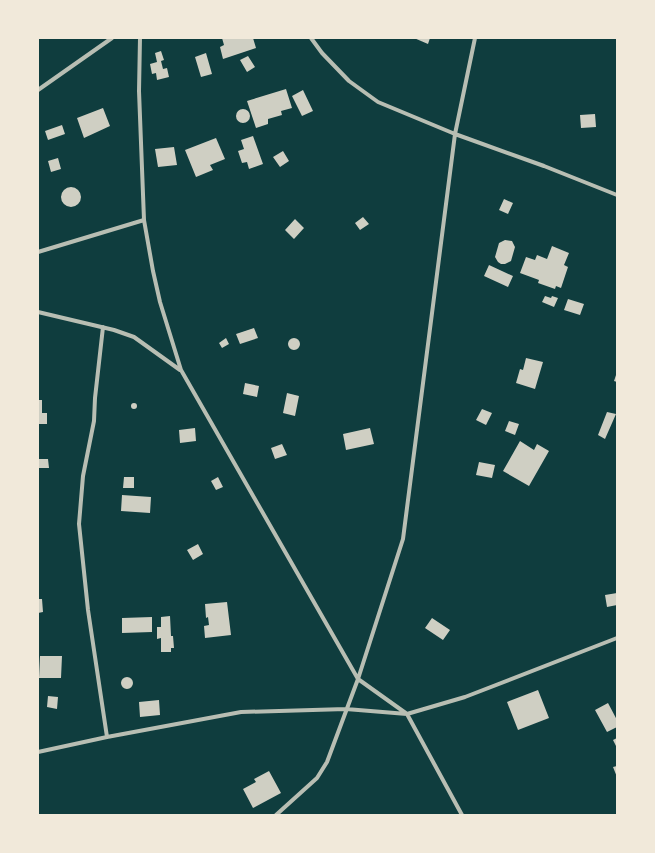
<svg xmlns="http://www.w3.org/2000/svg" width="655" height="853" viewBox="0 0 655 853" font-family="'PT Sans Narrow',sans-serif">
<style>
.building{fill:#cfcfc3}
.lines{fill:none;stroke-linecap:round;stroke-linejoin:round}
.minor{stroke:#b8beb3;stroke-width:4}
</style>
<rect width="100%" height="100%" fill="#0f3d3e"/>
<!-- building -->
<path class="building" d="M 222,38 L 253,38 L 256,48 L 223,59 L 220,47 L 224,45 Z
M 414,38 L 430,38 L 428,44 Z
M 161,51 L 164,60 L 161,61 L 163,69 L 167,68 L 169,77 L 157,80 L 156,73 L 152,74 L 150,64 L 157,62 L 155,53 Z
M 206,53 L 212,74 L 201,77 L 195,57 Z
M 248,56 L 255,67 L 247,72 L 240,60 Z
M 286,89 L 292,108 L 281,111 L 282,115 L 268,119 L 268,124 L 256,128 L 247,101 Z
M 303,90 L 313,111 L 302,116 L 292,96 Z
M 103,108 L 110,126 L 84,138 L 77,118 Z
M236 116a7 7 0 1 1 14 0a7 7 0 1 1-14 0Z
M 595,114 L 596,127 L 581,128 L 580,115 Z
M 62,125 L 65,134 L 48,140 L 45,131 Z
M 253,136 L 263,164 L 249,169 L 247,162 L 242,163 L 238,151 L 244,149 L 241,140 Z
M 216,138 L 225,159 L 210,165 L 213,170 L 196,177 L 185,150 Z
M 174,147 L 177,165 L 158,167 L 155,149 Z
M 283,151 L 289,161 L 280,167 L 273,157 Z
M 58,158 L 61,169 L 51,172 L 48,161 Z
M61 197a10 10 0 1 1 20 0a10 10 0 1 1-20 0Z
M 504,199 L 513,203 L 508,214 L 499,210 Z
M 363,217 L 369,224 L 360,230 L 355,223 Z
M 295,219 L 304,228 L 294,239 L 285,230 Z
M 505,240 L 512,241 L 515,247 L 511,261 L 505,264 L 501,264 L 498,262 L 495,257 L 499,243 Z
M 552,246 L 569,253 L 564,265 L 568,267 L 561,288 L 556,286 L 555,289 L 538,283 L 539,280 L 520,273 L 526,257 L 535,260 L 537,255 L 547,259 Z
M 489,265 L 513,276 L 508,287 L 484,276 Z
M 545,296 L 551,298 L 552,296 L 558,298 L 554,307 L 542,302 Z
M 568,299 L 584,304 L 580,315 L 564,310 Z
M 254,328 L 258,338 L 240,344 L 236,334 Z
M288 344a6 6 0 1 1 12 0a6 6 0 1 1-12 0Z
M 226,338 L 229,344 L 222,348 L 219,343 Z
M 526,358 L 543,362 L 535,389 L 516,383 L 520,369 L 523,370 Z
M 617,372 L 617,382 L 614,381 Z
M 245,383 L 259,386 L 257,397 L 243,394 Z
M 287,393 L 299,396 L 295,416 L 283,413 Z
M 38,400 L 42,400 L 42,413 L 47,413 L 47,424 L 38,424 Z
M131 406a3 3 0 1 1 6 0a3 3 0 1 1-6 0Z
M 482,409 L 492,413 L 486,425 L 476,420 Z
M 607,412 L 616,414 L 605,439 L 598,435 Z
M 509,421 L 519,424 L 515,435 L 505,431 Z
M 195,428 L 196,441 L 180,443 L 179,430 Z
M 370,428 L 374,444 L 346,450 L 343,434 Z
M 520,441 L 534,450 L 537,444 L 549,451 L 529,486 L 503,471 Z
M 282,444 L 287,455 L 275,459 L 271,448 Z
M 38,459 L 48,459 L 49,468 L 38,468 Z
M 479,462 L 495,465 L 492,478 L 476,475 Z
M 124,477 L 134,477 L 134,488 L 123,488 Z
M 218,477 L 223,487 L 216,490 L 211,481 Z
M 122,495 L 151,497 L 150,513 L 121,511 Z
M 198,544 L 203,554 L 193,560 L 187,550 Z
M 617,593 L 617,605 L 607,607 L 605,595 Z
M 38,599 L 42,599 L 43,612 L 38,613 Z
M 227,602 L 231,635 L 205,638 L 204,626 L 209,625 L 208,617 L 206,618 L 205,604 Z
M 170,616 L 171,636 L 173,636 L 174,648 L 171,648 L 171,652 L 161,652 L 161,638 L 157,639 L 157,627 L 161,627 L 161,617 Z
M 152,617 L 152,632 L 122,633 L 122,618 Z
M 432,618 L 450,630 L 443,640 L 425,628 Z
M 40,656 L 62,656 L 61,678 L 39,678 Z
M121 683a6 6 0 1 1 12 0a6 6 0 1 1-12 0Z
M 538,690 L 549,718 L 518,730 L 507,702 Z
M 48,696 L 58,697 L 57,709 L 47,707 Z
M 159,700 L 160,715 L 140,717 L 139,702 Z
M 608,703 L 617,720 L 617,727 L 607,732 L 595,710 Z
M 617,738 L 617,748 L 613,740 Z
M 617,766 L 617,777 L 613,767 Z
M 269,771 L 281,793 L 253,808 L 243,789 L 256,782 L 254,779 Z"/>
<g class="lines">
<!-- minor -->
<path class="minor" d="M 140,38 L 139,91 L 144,220 L 153,271 L 160,302 L 181,370 L 358,679 L 407,714 L 462,815
M 311,38 L 322,53 L 349,81 L 378,102 L 455,134 L 544,166 L 617,195
M 38,90 L 112,38
M 38,252 L 144,220
M 38,312 L 114,330 L 134,337 L 180,370
M 103,327 L 95,398 L 94,421 L 83,476 L 79,524 L 88,610 L 107,737
M 38,752 L 107,737 L 241,712 L 346,709 L 407,714 L 465,697 L 617,638
M 276,815 L 317,778 L 327,762 L 358,679 L 403,539 L 455,134 L 475,38"/>
</g>
<!-- border -->
<rect width="655" height="853" fill="none" stroke="#f1e9da" stroke-width="78"/>
</svg>
